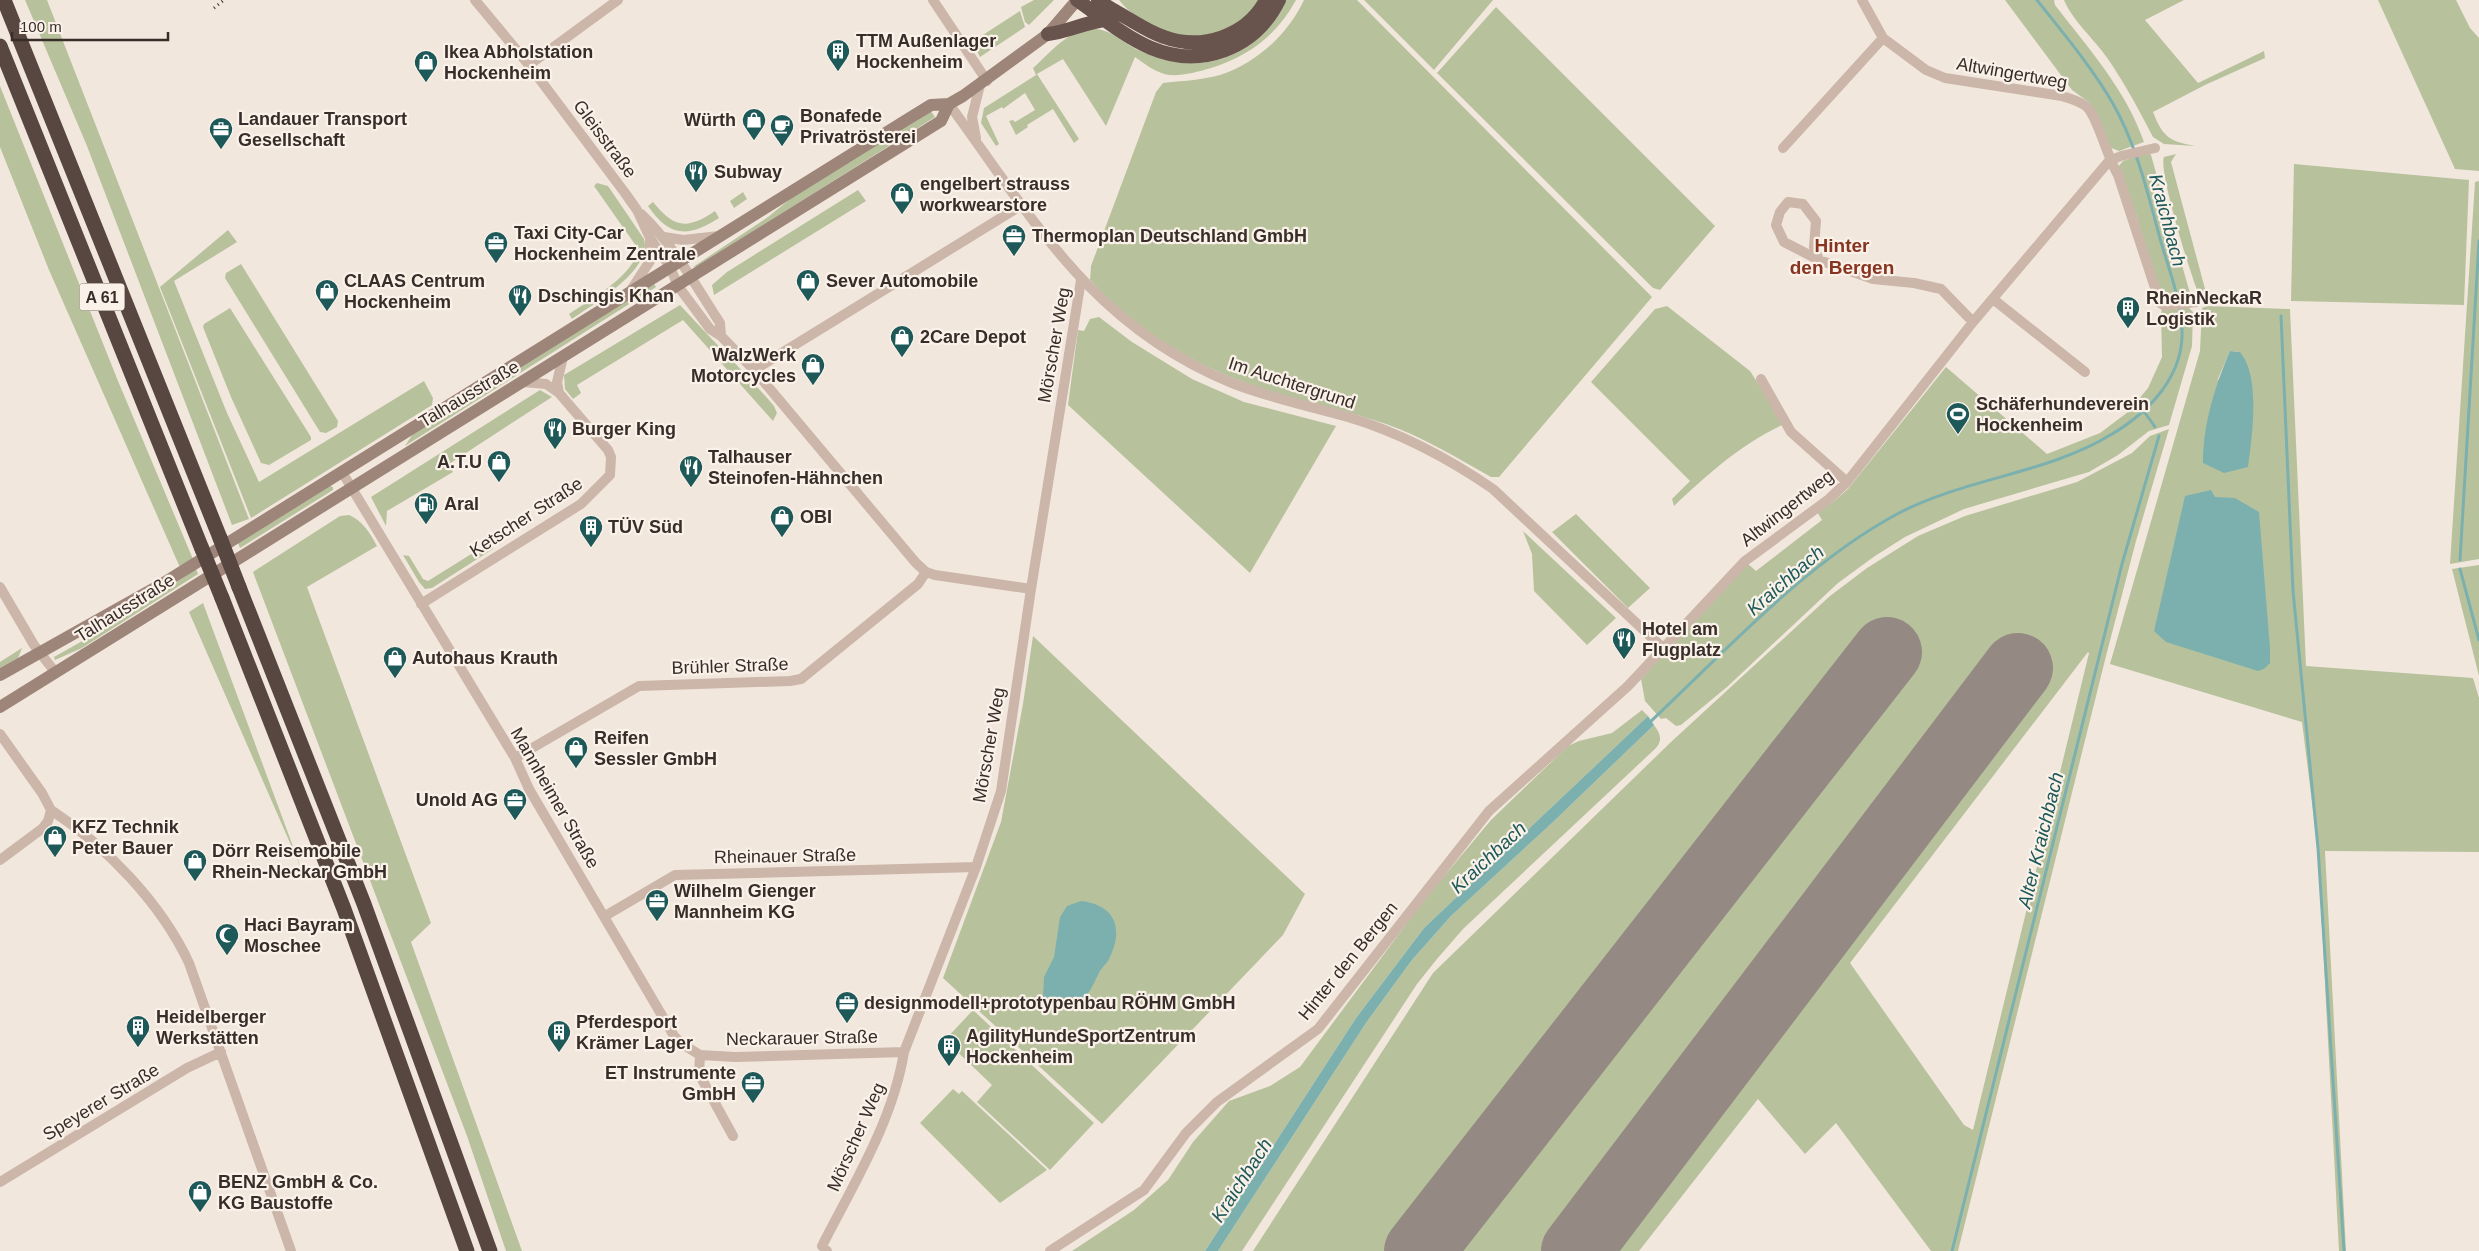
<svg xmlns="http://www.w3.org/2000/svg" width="2479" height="1251" viewBox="0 0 2479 1251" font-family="Arial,sans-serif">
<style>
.green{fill:#b7c29d;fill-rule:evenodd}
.water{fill:#7cb0af}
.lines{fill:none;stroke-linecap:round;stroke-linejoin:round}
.stream{stroke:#7cb0af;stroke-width:3}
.runway{stroke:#958a83;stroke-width:70}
.minor{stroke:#cbb6a9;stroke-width:10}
.secondary{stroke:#9e857a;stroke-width:12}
.trunk{stroke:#68544d;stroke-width:14}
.motorway{stroke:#584640;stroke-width:15}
.rail{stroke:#382d29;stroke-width:3;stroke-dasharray:1 4;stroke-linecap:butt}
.motorway-bridge{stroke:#584640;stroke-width:15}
.labels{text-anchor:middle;stroke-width:4.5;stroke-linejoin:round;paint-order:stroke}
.shield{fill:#faf1e9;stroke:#726863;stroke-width:1}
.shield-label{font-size:16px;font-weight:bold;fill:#382d29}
.poi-label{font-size:18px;font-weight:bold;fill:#382d29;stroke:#faf1e9;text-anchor:start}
.street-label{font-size:18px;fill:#382d29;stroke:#faf1e9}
.water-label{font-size:19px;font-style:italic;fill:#1e5959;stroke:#faf1e9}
.neighbourhood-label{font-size:19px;font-weight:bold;fill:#873421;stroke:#faf1e9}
</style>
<rect width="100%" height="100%" fill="#f2e7dd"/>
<!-- green -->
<path class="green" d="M 25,0 L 47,0 L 249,519 L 232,525 L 87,146 Z
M 1034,0 L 1054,0 L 1029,25 L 1025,22 L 1021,7 Z
M 1119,0 L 1261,0 C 1254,8 1246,21 1237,26 C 1198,48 1147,35 1119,0 Z
M 1283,0 L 1296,0 C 1277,35 1249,56 1211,68 C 1197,72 1183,76 1169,75 C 1156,73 1145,64 1135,57 L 1106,126 L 1063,59 L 1037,74 L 1079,139 L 1074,143 L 1053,109 L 1027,125 L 1028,127 L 1016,135 L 1009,121 L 1013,120 L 1015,122 L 1035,110 L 1025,93 L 1003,109 L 1002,107 L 986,116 L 999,144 L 996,146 L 981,123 L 984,108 L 1036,75 L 1033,68 C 1051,52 1070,27 1096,29 C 1112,30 1126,45 1140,51 C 1189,73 1236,66 1272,24 C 1277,18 1280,8 1283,0 Z
M 1304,0 L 1357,0 L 1652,297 L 1499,477 L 1491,477 C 1457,458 1423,437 1386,424 C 1351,412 1315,404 1280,394 C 1208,374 1140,335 1090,280 L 1091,266 L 1156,92 L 1163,83 C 1181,81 1202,80 1220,75 C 1257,63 1288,34 1304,0 Z
M 1364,0 L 1493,0 L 1434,70 Z
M 2005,0 L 2054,0 L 2055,5 C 2089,49 2126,90 2144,142 L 2119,151 L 2109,147 L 2090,103 L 2072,90 Z
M 2064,0 L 2184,0 L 2145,20 L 2198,83 L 2264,51 L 2265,58 L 2205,85 L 2153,112 C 2163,138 2170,141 2195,146 L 2164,144 L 2153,137 C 2139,110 2125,84 2108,59 C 2095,40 2072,20 2064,0 Z
M 2378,0 L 2456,0 L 2470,28 L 2479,38 L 2479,171 L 2455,169 Z
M 1496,7 L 1715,226 L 1660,290 L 1653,288 L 1437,73 Z
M 1020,11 L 1025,27 L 980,57 L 972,42 Z
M 0,86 L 118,381 L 195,564 L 182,572 L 49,270 L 0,147 Z
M 930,110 L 935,117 L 698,266 L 693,267 L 768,217 L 800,191 Z
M 2148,153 L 2151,155 L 2191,297 L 2188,300 L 2165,303 L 2156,283 L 2137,217 L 2118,167 L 2123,161 Z
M 2176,154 L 2171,162 L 2208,300 L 2200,298 C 2192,279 2158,171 2164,157 Z
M 2294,164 L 2469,180 L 2464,305 L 2291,301 Z
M 2479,181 L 2479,559 L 2450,564 L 2475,182 Z
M 597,183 L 608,186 L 644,239 C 653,270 593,304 572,319 L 569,314 C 593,298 629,279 639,250 L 594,186 Z
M 858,190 L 866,201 L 714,295 L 712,285 L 727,272 Z
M 743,192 L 747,199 L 734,208 L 730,201 Z
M 653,202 C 674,228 687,230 715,211 L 719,218 C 688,238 669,237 648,206 Z
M 228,230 L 237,242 L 174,281 L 227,413 L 259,482 L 424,381 L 433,398 L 432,405 L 251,518 L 160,287 Z
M 241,264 L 338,421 L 337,427 L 326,433 L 320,432 L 225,278 L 226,273 Z
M 654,284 L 656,287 L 405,446 L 414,432 Z
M 680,305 C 711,339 744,371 774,406 L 777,413 L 773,421 L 683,320 L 577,385 L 581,393 L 573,399 L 565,389 L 564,375 Z
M 1667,306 L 1750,371 L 1784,424 C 1740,445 1709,473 1674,506 L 1672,499 L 1690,481 L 1591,382 L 1655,309 Z
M 2207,306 L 2290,309 L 2306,666 L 2473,678 L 2479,698 L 2479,852 L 2325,851 L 2346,1251 L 2339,1251 L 2318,850 L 2302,722 L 2110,664 L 2200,351 L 2202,308 ZM 2230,351 L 2240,352 L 2217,381 Z
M 230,308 L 311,437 L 311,440 L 269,465 L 261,463 L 231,397 L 203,327 L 204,324 Z
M 2162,308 L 2189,308 L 2193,312 L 2192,346 L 2169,425 L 2149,431 L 2118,455 L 2089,472 L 1964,509 L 1905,537 L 1875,556 L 1838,583 L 1727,687 L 1681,725 L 1676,726 L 1666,718 L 1661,719 L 1645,701 L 1641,679 L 1748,564 L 1756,571 L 1822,520 L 1816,510 L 1832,503 L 1848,489 L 1946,367 L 2047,454 L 2100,433 L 2128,412 L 2148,388 L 2162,357 L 2161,314 Z
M 1099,317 L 1132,342 L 1192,379 L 1244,402 L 1336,426 L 1250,573 L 1068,405 L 1078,330 L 1084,331 L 1090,319 Z
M 540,390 L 552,397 L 449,464 L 453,472 L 387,511 L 386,526 L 371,497 Z
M 2169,429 L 2136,541 L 2106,656 L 1958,1251 L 1931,1251 L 1836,1123 L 1805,1154 L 1758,1099 L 1639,1251 L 1253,1251 L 1433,973 L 1671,742 L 1795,628 L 1830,596 L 1867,568 L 1918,536 L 1965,516 L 2077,482 L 2132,453 L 2150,436 ZM 2088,652 L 2089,653 L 1973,1130 L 1964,1125 L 1850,963 Z
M 330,486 L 333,487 L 333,490 L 240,548 L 238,543 Z
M 1576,514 L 1650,588 L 1628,608 L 1552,532 Z
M 349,515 C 363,521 370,533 377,546 L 307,587 L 431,923 L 411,942 L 522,1251 L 506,1251 L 467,1136 L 253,572 L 340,516 Z
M 1523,531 L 1616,618 L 1587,645 L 1534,591 L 1532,554 Z
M 492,541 L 493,549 L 432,588 L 425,589 L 419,582 L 403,555 L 409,556 L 423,579 L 428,581 Z
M 2479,565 L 2479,676 L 2452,569 Z
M 196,569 L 198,574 L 82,648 L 55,660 L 54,657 L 132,613 Z
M 203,603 L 301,868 L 189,612 Z
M 1033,636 L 1305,894 L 1283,935 L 1102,1124 L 943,978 L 1001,822 L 1023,704 Z
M 22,648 L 18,658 L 0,668 L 0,662 Z
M 1642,710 L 1648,716 L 1424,928 L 1356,1018 L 1205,1251 L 1072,1251 L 1134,1210 L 1168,1180 L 1193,1142 L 1229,1101 L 1270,1086 L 1300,1067 L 1425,899 L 1491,820 L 1568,746 L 1579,741 L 1612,733 Z
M 1654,725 C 1660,733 1663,740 1656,748 L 1463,929 L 1437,959 L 1417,984 L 1242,1251 L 1218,1251 L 1366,1023 L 1412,960 L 1451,916 L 1551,824 Z
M 973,1010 L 1094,1123 L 1050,1170 L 977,1102 L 992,1085 L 945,1040 Z
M 953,1089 L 959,1094 L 962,1091 L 1047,1170 L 1000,1203 L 920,1123 Z"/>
<!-- water -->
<path class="water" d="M 2230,351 L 2240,352 C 2261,377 2252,436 2248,467 L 2224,473 L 2203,463 C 2203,424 2215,386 2230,351 Z
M 2211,490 L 2215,497 L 2235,498 L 2259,512 L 2270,648 L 2270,663 L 2264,669 L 2258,671 L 2166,642 L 2154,631 L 2185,496 Z
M 1648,716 L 1654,725 L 1551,824 L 1451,916 L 1412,960 L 1366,1023 L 1218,1251 L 1205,1251 L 1356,1018 L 1424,928 Z
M 1081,901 C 1116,905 1124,929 1109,959 C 1106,965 1100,969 1098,975 C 1093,984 1090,994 1081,1000 C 1072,1006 1061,1006 1050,1005 L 1043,997 L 1044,977 L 1054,957 L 1060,917 L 1067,906 Z"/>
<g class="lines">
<!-- stream -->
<path class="stream" d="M 2281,316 L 2293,591 L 2318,848 L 2344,1251
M 2143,410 L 2155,427
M 2460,560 L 2479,241
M 2460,569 L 2479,640
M 1648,724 C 1725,652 1805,563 1899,513 C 1966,478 2047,474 2112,434 C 2149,412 2184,376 2182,330 C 2181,300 2169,270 2161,242 C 2148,195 2137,145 2112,102 C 2091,66 2063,33 2037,0
M 1952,1251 L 2122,564 L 2159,436"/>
<!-- runway -->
<path class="runway" d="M 1419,1251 L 1887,652
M 1576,1251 L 2018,668"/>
<!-- minor -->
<path class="minor" d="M 475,0 L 529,65 L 625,193 L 637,210 L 650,238 L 670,267 L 678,286 L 710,329 L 721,336 L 754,370 L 916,563 L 926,572 L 935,575 L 1031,589
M 933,0 L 987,81
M 1862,0 L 1883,38 L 1926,70 L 1945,78 L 2062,96 C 2071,99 2080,101 2087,107 C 2098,118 2107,157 2118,175 L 2160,303 L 2165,306 L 2196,302
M 529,65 L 618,0
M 949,104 C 1034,220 1092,326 1232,383 C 1270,398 1309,406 1348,417 C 1401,433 1448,458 1493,489 L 1664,649
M 976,138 L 972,117 L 980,85
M 1783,148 L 1883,38
M 2109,161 L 2121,156 L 2155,148
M 641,214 C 674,245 695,285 720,323 L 721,336
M 664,237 L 683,240 L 719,236
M 1819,260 L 1814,247 L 1816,221 L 1803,204 L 1788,202 L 1780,212 L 1776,225 L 1784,242 L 1819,260 L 1873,279 L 1914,283 L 1941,289 L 1973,322
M 631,290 L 650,261 L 650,239
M 1993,299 L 2085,372
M 754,370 L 1022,205
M 1761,379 L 1791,432 L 1847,482
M 559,393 L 557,382 L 563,357
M 342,472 L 515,758 L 529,789 L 674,1036 L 682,1044 L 700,1055 L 699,1074 L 733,1136
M 0,587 L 34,645 L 55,672
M 421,604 L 581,504 L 610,475 L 611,457 L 608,450 L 559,393 L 546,384 L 523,382
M 0,734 L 42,793 L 51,810 L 48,821 L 43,828 L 0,860
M 515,758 L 639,686 L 790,681 L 801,679 L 918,584 L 926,572
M 51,810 C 106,846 161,903 189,963 L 291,1251
M 605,916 L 675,875 L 976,867
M 700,1055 L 735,1057 L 904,1052
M 0,1182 L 187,1068 L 221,1052
M 827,1251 L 822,1246 C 853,1185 893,1121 904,1052 L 976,867 L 1001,791 L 1031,589 L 1081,280
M 1050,1251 L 1144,1190 L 1186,1133 L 1217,1102 L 1318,1029 L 1489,811 L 1628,686 L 1745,561 L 1829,499 L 1847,482 L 1973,322 L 2109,161"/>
<!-- secondary -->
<path class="secondary" d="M 0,675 L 162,584 L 908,119 L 931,105 L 949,104 L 963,96 L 1048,34 L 1077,0
M 0,707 L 941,121 L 949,104"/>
<!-- trunk -->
<path class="trunk" d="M 1077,0 C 1100,16 1125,37 1151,48 C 1201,69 1255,49 1279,0
M 1098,0 C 1107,7 1117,12 1127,18 C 1139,25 1151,33 1164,37 C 1202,51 1247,36 1266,0
M 1048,34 C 1068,32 1085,22 1106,20"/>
<!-- motorway -->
<path class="motorway" d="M 4,0 L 220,538
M 0,46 L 202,549
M 239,587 L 364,904 L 490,1251
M 222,598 L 344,909 L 467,1251"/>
<!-- rail -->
<path class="rail" d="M 214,8 L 224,0"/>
<!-- motorway-bridge -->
<path class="motorway-bridge" d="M 220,538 L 239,587
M 202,549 L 222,598"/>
</g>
<!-- icons -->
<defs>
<g id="building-pin" transform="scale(1.25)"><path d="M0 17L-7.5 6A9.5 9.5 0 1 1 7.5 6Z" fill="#1e5959" stroke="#faf1e9"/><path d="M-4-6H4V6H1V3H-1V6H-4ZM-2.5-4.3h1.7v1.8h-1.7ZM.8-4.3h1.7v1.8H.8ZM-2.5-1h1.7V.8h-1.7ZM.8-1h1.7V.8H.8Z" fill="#fff"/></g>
<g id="shop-pin" transform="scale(1.25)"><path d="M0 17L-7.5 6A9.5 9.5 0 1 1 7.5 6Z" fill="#1e5959" stroke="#faf1e9"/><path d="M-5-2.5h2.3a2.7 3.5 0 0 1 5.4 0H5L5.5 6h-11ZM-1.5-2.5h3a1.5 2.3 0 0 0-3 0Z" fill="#fff"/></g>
<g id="cafe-pin" transform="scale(1.25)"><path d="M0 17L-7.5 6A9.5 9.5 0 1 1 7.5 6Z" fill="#1e5959" stroke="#faf1e9"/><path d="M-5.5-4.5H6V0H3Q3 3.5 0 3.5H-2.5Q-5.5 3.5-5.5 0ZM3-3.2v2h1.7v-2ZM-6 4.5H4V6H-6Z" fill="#fff"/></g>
<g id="office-pin" transform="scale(1.25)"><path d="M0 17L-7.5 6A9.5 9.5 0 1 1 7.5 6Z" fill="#1e5959" stroke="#faf1e9"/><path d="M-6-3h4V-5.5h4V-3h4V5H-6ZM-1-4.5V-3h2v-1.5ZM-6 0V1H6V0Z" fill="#fff"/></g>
<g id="restaurant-pin" transform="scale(1.25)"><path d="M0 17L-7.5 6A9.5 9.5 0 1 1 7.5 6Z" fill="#1e5959" stroke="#faf1e9"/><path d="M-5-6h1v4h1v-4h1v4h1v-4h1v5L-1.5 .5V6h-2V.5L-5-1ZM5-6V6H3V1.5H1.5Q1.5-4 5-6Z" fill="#fff"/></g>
<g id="stadium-pin" transform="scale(1.25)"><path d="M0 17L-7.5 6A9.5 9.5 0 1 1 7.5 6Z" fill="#1e5959" stroke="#faf1e9"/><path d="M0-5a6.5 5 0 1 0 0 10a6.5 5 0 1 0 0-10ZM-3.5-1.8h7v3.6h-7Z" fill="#fff"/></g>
<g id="fuel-pin" transform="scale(1.25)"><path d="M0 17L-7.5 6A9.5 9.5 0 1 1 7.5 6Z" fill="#1e5959" stroke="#faf1e9"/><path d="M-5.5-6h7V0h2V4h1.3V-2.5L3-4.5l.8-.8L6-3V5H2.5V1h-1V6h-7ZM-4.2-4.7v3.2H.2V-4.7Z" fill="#fff"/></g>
<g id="mosque-pin" transform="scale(1.25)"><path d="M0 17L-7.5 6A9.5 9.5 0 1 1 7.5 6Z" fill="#1e5959" stroke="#faf1e9"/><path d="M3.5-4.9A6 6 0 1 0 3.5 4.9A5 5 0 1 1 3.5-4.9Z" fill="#fff"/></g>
</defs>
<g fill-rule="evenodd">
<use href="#building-pin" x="838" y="51"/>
<use href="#shop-pin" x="426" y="62"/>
<use href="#shop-pin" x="754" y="120"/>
<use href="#cafe-pin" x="782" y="126"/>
<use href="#office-pin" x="221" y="129"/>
<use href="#restaurant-pin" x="696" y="172"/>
<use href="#shop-pin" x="902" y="194"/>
<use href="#office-pin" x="1014" y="236"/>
<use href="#office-pin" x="496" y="243"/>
<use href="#shop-pin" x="808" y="281"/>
<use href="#shop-pin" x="327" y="291"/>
<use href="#restaurant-pin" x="520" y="296"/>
<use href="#building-pin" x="2128" y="308"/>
<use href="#shop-pin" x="902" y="337"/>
<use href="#shop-pin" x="813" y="365"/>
<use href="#stadium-pin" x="1958" y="414"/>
<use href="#restaurant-pin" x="555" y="429"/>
<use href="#shop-pin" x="499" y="462"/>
<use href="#restaurant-pin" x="691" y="467"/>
<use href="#fuel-pin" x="426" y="504"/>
<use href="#shop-pin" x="782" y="517"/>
<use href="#building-pin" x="591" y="527"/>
<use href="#restaurant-pin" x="1624" y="639"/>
<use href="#shop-pin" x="395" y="658"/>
<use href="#shop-pin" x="576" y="748"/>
<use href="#office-pin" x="515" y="800"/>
<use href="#shop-pin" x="55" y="837"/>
<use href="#shop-pin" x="195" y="861"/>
<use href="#office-pin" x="657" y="901"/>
<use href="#mosque-pin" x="227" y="935"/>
<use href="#office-pin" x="847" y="1003"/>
<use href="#building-pin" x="138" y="1027"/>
<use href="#building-pin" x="559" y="1032"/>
<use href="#building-pin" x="949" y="1046"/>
<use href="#office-pin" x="753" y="1083"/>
<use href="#shop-pin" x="200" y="1192"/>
</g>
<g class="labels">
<!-- shield labels -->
<rect class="shield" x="79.5" y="283.5" width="45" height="27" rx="4"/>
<g class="shield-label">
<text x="102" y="303">A 61</text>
</g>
<!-- poi labels -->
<g class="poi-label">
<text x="856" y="47">TTM Außenlager<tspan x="856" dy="21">Hockenheim</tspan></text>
<text x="444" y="58">Ikea Abholstation<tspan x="444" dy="21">Hockenheim</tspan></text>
<text x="800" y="122">Bonafede<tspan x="800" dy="21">Privatrösterei</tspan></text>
<text x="238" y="125">Landauer Transport<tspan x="238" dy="21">Gesellschaft</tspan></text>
<text x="736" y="126" text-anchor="end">Würth</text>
<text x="714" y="178">Subway</text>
<text x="920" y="190">engelbert strauss<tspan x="920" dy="21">workwearstore</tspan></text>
<text x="514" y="239">Taxi City-Car<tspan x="514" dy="21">Hockenheim Zentrale</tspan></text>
<text x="1032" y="242">Thermoplan Deutschland GmbH</text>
<text x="344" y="287">CLAAS Centrum<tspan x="344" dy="21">Hockenheim</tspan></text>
<text x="826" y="287">Sever Automobile</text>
<text x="538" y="302">Dschingis Khan</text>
<text x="2146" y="304">RheinNeckaR<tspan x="2146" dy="21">Logistik</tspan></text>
<text x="920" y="343">2Care Depot</text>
<text x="796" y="361" text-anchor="end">WalzWerk<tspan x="796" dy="21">Motorcycles</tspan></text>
<text x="1976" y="410">Schäferhundeverein<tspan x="1976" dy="21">Hockenheim</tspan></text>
<text x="572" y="435">Burger King</text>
<text x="708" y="463">Talhauser<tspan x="708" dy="21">Steinofen-Hähnchen</tspan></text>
<text x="482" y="468" text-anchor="end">A.T.U</text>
<text x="444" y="510">Aral</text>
<text x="800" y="523">OBI</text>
<text x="608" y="533">TÜV Süd</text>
<text x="1642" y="635">Hotel am<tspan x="1642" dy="21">Flugplatz</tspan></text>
<text x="412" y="664">Autohaus Krauth</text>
<text x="594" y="744">Reifen<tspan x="594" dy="21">Sessler GmbH</tspan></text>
<text x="498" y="806" text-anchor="end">Unold AG</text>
<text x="72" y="833">KFZ Technik<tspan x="72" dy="21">Peter Bauer</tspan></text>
<text x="212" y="857">Dörr Reisemobile<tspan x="212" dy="21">Rhein-Neckar GmbH</tspan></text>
<text x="674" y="897">Wilhelm Gienger<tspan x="674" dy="21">Mannheim KG</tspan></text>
<text x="244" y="931">Haci Bayram<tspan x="244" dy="21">Moschee</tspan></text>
<text x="864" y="1009">designmodell+prototypenbau RÖHM GmbH</text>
<text x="156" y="1023">Heidelberger<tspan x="156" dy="21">Werkstätten</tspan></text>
<text x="576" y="1028">Pferdesport<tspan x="576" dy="21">Krämer Lager</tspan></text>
<text x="966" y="1042">AgilityHundeSportZentrum<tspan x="966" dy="21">Hockenheim</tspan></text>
<text x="736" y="1079" text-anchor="end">ET Instrumente<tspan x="736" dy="21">GmbH</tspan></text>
<text x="218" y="1188">BENZ GmbH &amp; Co.<tspan x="218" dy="21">KG Baustoffe</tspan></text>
</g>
<!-- street labels -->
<g class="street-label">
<text transform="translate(2012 73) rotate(10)" y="6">Altwingertweg</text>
<text transform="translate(605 139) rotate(53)" y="6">Gleisstraße</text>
<text transform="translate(1054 345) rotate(-80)" y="6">Mörscher Weg</text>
<text transform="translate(1292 383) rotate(18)" y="6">Im Auchtergrund</text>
<text transform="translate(469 394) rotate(-31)" y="6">Talhausstraße</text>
<text transform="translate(1787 508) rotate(-38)" y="6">Altwingertweg</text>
<text transform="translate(526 517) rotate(-33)" y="6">Ketscher Straße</text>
<text transform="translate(125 608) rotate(-32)" y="6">Talhausstraße</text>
<text transform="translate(730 666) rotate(-2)" y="6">Brühler Straße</text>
<text transform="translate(989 745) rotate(-80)" y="6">Mörscher Weg</text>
<text transform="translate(555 798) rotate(60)" y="6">Mannheimer Straße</text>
<text transform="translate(785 856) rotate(-1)" y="6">Rheinauer Straße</text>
<text transform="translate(1348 961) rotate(-51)" y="6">Hinter den Bergen</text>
<text transform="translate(802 1038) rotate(-1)" y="6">Neckarauer Straße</text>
<text transform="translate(101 1102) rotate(-31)" y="6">Speyerer Straße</text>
<text transform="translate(856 1137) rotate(-66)" y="6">Mörscher Weg</text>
</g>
<!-- water labels -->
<g class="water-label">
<text transform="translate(2168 220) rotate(75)" y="7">Kraichbach</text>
<text transform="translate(1785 580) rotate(-41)" y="7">Kraichbach</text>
<text transform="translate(2040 840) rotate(-76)" y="7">Alter Kraichbach</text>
<text transform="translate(1488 857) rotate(-43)" y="7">Kraichbach</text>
<text transform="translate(1241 1180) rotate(-57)" y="7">Kraichbach</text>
</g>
<!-- neighbourhood labels -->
<g class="neighbourhood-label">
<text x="1842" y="252">Hinter<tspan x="1842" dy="22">den Bergen</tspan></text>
</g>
</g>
<!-- scale -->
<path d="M12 32v8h156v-8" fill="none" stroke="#382d29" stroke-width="2.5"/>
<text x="20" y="32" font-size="15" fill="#382d29" stroke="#faf1e9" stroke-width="4" paint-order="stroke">100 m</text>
</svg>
